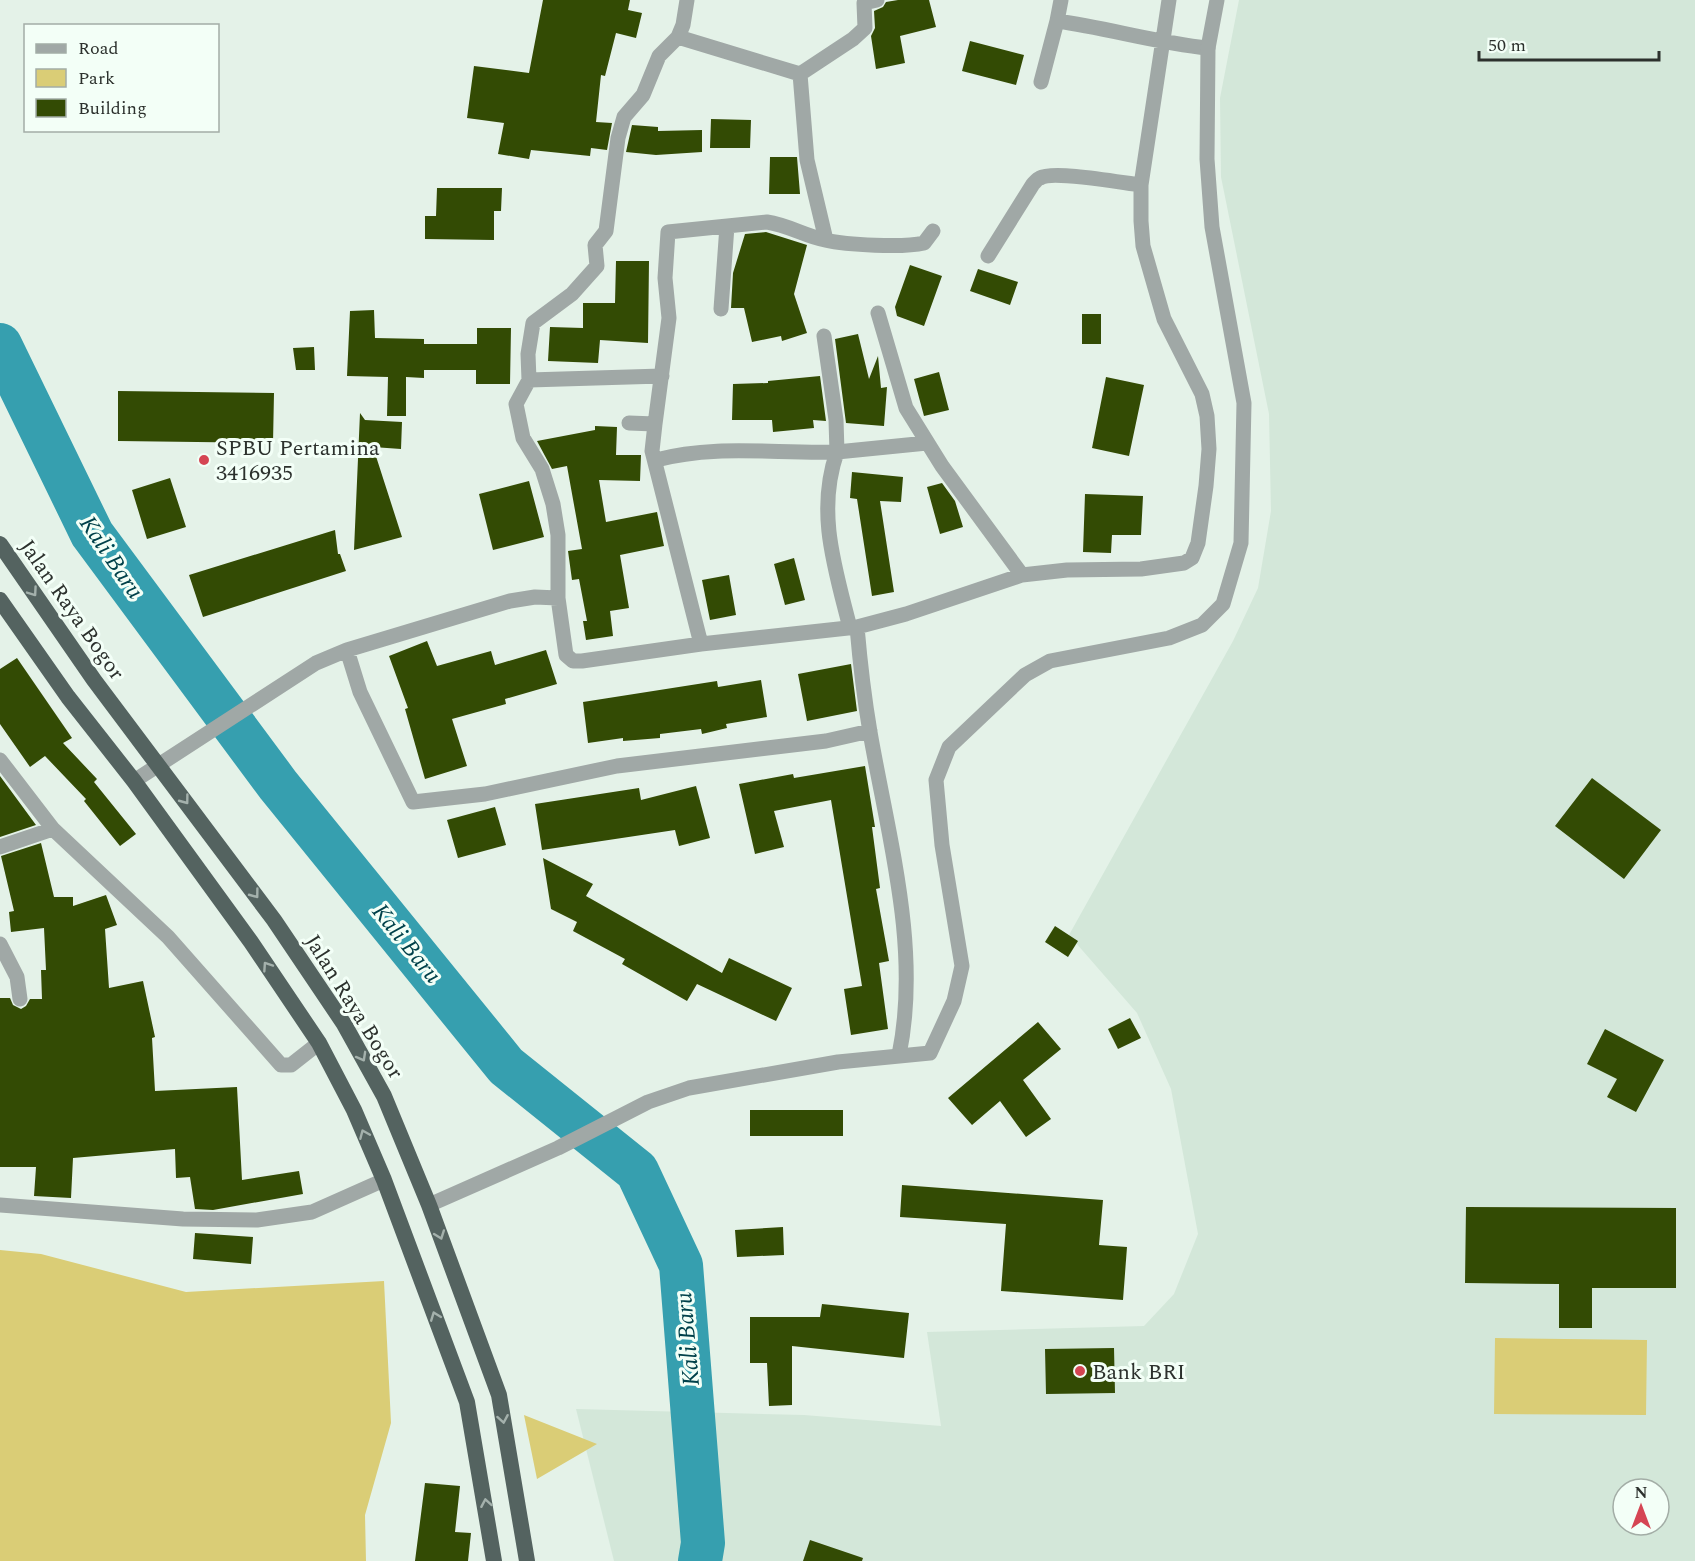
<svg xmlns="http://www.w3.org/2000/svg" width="1695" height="1561" viewBox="0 0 1695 1561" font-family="Spectral,serif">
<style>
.built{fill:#d3e7d9;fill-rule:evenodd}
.green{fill:#dacd76}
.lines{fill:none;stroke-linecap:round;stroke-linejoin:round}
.river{stroke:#369faf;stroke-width:44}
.building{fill:#334b04}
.minor{stroke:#a0a8a6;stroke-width:15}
.tertiary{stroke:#a0a8a6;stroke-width:15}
.trunk{stroke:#546360;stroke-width:16}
.oneway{stroke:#a4b1ac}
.poi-dot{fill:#d54553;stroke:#f3fff7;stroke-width:2}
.labels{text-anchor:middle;stroke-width:6;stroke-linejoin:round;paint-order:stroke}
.poi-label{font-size:22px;fill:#2c312d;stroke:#f3fff7;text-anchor:start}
.street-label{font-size:22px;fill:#2c312d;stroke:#f3fff7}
.water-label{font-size:24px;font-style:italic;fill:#00414a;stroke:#f3fff7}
</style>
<rect width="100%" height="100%" fill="#e4f2e8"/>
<!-- built -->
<path class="built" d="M 1239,0 L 1695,0 L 1695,1561 L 614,1561 L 576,1409 L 804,1415 L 941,1426 L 927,1332 L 1144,1326 L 1174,1294 L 1198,1234 L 1171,1089 L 1137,1013 L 1069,935 L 1233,641 L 1258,588 L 1271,511 L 1269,414 L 1221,177 L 1220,98 ZM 1623,1489 L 1659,1489 L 1659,1525 L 1623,1525 Z"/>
<!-- green -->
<path class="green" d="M 0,1250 L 41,1254 L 186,1292 L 384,1281 L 391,1423 L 365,1515 L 366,1561 L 0,1561 Z
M 1495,1338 L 1647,1340 L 1646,1415 L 1494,1414 Z
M 524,1415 L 597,1444 L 537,1479 Z"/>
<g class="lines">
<!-- river -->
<path class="river" d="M 0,345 L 92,534 L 278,785 L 506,1066 L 637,1171 L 681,1265 L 703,1543 L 700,1561"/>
</g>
<!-- building -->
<path class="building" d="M 543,0 L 630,0 L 628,10 L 642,13 L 636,38 L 616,33 L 605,76 L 601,75 L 596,122 L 612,123 L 607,150 L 591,148 L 590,156 L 531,150 L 529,159 L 498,154 L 504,123 L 467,118 L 474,66 L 529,73 Z
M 898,0 L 929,0 L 936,27 L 900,36 L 905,63 L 876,69 L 871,36 L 875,28 L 874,11 L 883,7 L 886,2 Z
M 970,41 L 1024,55 L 1016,85 L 962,71 Z
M 711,119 L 751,120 L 750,148 L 710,148 Z
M 632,125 L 658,127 L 658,131 L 702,130 L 702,152 L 656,155 L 626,152 Z
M 770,157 L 797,157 L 800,194 L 769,194 Z
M 437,188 L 502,188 L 501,211 L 494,211 L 494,240 L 425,239 L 425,216 L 436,216 Z
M 766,232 L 807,245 L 794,294 L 807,333 L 782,341 L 781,336 L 752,342 L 744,308 L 731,308 L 733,273 L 745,234 Z
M 616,261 L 649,261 L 648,343 L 600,340 L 598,363 L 548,361 L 550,327 L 583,328 L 583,303 L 615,303 Z
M 910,265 L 942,276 L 924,326 L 897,316 L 895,307 Z
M 978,269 L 1018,282 L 1010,305 L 970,291 Z
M 374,310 L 375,338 L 424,339 L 424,344 L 477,344 L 477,328 L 511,328 L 510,384 L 476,384 L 476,370 L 424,370 L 424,378 L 406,377 L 406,416 L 387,416 L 388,377 L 347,376 L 350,311 Z
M 1082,314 L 1101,314 L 1101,344 L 1082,344 Z
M 858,334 L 869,379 L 878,356 L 881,388 L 887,387 L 884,426 L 846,423 L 835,339 Z
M 314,347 L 315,370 L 296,370 L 293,348 Z
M 939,372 L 949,410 L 924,416 L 914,379 Z
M 820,376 L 826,421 L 813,420 L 814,428 L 773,432 L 772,420 L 732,420 L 733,384 L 768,383 L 768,381 Z
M 1106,377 L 1144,385 L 1129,456 L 1092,448 Z
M 118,391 L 274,393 L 273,443 L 118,441 Z
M 360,413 L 365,420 L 402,422 L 401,449 L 373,447 L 402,537 L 354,550 Z
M 595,426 L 617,427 L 616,455 L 641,455 L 640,481 L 599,480 L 606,522 L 657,512 L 664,546 L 620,555 L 629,608 L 610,611 L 613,636 L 586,640 L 583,621 L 587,621 L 579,579 L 572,580 L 568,551 L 582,549 L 567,466 L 552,469 L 537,441 L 595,430 Z
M 852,472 L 903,477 L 901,502 L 880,501 L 894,592 L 872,596 L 857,499 L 850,498 Z
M 170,478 L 186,527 L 147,539 L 132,490 Z
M 529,481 L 544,537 L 493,550 L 479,494 Z
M 942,483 L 955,501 L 963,527 L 940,534 L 927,487 Z
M 1085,494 L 1143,496 L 1141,535 L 1112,535 L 1111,553 L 1083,552 Z
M 335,530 L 338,554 L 340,554 L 346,571 L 203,617 L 189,575 Z
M 794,558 L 805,600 L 785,605 L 774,564 Z
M 729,575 L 736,615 L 710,620 L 702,580 Z
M 427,641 L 437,666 L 491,651 L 495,665 L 546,650 L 557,684 L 505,699 L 506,704 L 452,719 L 467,766 L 425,779 L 405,709 L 408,708 L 389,656 Z
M 17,658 L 72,738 L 63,743 L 97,779 L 94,782 L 136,834 L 120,846 L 84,801 L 86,799 L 45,756 L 30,767 L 0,724 L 0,669 Z
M 851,664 L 857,711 L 807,721 L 798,674 Z
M 761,680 L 767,717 L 726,724 L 727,728 L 702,734 L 701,729 L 660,734 L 660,738 L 623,741 L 623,738 L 588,743 L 583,702 L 717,681 L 718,687 Z
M 865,766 L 875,827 L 872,827 L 880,888 L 876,889 L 889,961 L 879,963 L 888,1029 L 851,1035 L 844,989 L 862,986 L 831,800 L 774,811 L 784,847 L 755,854 L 739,784 L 793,774 L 794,778 Z
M 0,776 L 36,825 L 0,837 Z
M 1592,778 L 1661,830 L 1624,879 L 1555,826 Z
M 696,786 L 710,838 L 679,846 L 675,830 L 542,850 L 535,804 L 639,788 L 641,800 Z
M 495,807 L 506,845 L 458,858 L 447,820 Z
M 41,843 L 54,897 L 73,897 L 73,906 L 106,895 L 117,925 L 105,929 L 109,988 L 143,981 L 155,1037 L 152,1038 L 155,1091 L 237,1087 L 242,1180 L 299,1171 L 303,1194 L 213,1210 L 195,1209 L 190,1177 L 176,1178 L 175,1149 L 73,1158 L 71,1198 L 34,1196 L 36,1167 L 0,1167 L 0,998 L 10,998 L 13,1005 L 21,1009 L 26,1006 L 30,999 L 42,999 L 41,970 L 46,970 L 44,928 L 11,932 L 9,912 L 14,911 L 1,856 Z
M 543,858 L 593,884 L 586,896 L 722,973 L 729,958 L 792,988 L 776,1021 L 697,984 L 687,1001 L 622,964 L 625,959 L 573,931 L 577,922 L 551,909 Z
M 1055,926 L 1078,941 L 1068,957 L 1045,942 Z
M 1130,1018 L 1141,1038 L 1118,1049 L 1108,1029 Z
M 1038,1022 L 1061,1049 L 1023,1080 L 1051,1119 L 1026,1137 L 1000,1101 L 972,1125 L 948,1098 Z
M 1605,1029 L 1664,1060 L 1636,1112 L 1607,1097 L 1617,1079 L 1587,1064 Z
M 750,1110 L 843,1110 L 843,1136 L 750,1136 Z
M 902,1185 L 1103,1200 L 1099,1245 L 1127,1247 L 1123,1300 L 1001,1291 L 1006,1224 L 900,1217 Z
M 1466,1207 L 1676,1208 L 1676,1288 L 1592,1288 L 1592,1328 L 1559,1328 L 1559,1284 L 1465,1283 Z
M 783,1227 L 784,1255 L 737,1257 L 735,1230 Z
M 195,1233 L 253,1237 L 251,1264 L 193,1259 Z
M 822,1304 L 909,1313 L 904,1358 L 792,1346 L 792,1405 L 769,1406 L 767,1363 L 750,1363 L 750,1317 L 820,1317 Z
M 1114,1348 L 1115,1393 L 1046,1394 L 1045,1349 Z
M 425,1483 L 460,1486 L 455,1532 L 471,1533 L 468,1561 L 415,1561 Z
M 810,1540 L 863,1558 L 862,1561 L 803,1561 Z"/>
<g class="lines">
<!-- minor -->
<path class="minor" d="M 1057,21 L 1061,0
M 678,37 L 800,74 L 853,39 L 865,28 L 864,3 L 877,0
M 800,74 L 807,160 L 826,240
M 1041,82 L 1057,21 C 1108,28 1157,43 1208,48
M 988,256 L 1033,184 C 1035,182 1037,179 1040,178 C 1053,170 1123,183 1141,185
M 721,309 L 727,226
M 878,313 L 906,408 L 942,466 L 1022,575
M 824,336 L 836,420 L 837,452 L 927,443
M 529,380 L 662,376
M 629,423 L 655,424 L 652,451 L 701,644
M 655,424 L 669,318 L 665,278 L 668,232 L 767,222 C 788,225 805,236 825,240 C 847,245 903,248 924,243 L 933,231
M 656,460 C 716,444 775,454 837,452 C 816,512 835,568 850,628
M 558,598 L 558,535 L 553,504 L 542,469 L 523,438 L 516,404 L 529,380 L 528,354 L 533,323 L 572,294 L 597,266 L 595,245 L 606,231 L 618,138 L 624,117 L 643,95 L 659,56 L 678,37 L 683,25 L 687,0
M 857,627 C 860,662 864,697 870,732 C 888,836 921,949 899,1055
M 347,650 L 360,692 L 413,802 L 485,794 L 617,766 L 826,741 L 870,731
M 0,760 L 53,829 L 168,937 L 281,1065 L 291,1065 L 319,1043
M 134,781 L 316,663 L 347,650 L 510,601 L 535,597 L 558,598 L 566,655 L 573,661 L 582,661 L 701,644 L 857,627 L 906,614 L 1022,575 L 1067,570 L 1141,569 L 1184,563 L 1192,558 L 1198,543 L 1206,486 L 1209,449 L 1207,416 L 1202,394 L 1164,319 L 1143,246 L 1141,221 L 1141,185 L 1169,0
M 0,847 L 53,829
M 0,944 L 17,977 L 20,999
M 0,1205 L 183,1219 L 257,1220 L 312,1212 L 384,1180"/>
<!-- tertiary -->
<path class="tertiary" d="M 429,1205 L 558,1148 L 648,1102 L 689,1088 L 838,1062 L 930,1053 L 954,1001 L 962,966 L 942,845 L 936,780 L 949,747 L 1025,675 L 1050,661 L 1169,638 L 1202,625 L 1223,604 L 1241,543 L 1244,403 L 1212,227 L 1207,159 L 1208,48 L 1217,0"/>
<!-- trunk -->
<path class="trunk" d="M 0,544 L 94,680 L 274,920 L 344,1024 L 384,1096 L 429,1205 L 499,1395 L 527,1561
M 0,600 L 68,697 L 134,781 L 251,942 L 319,1043 L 354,1110 L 384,1180 L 467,1402 L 494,1561"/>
</g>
<!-- one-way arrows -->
<defs><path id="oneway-chevron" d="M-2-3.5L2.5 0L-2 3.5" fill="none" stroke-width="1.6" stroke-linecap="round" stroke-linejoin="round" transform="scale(1.5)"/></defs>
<g class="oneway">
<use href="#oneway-chevron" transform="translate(33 592) rotate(55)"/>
<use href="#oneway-chevron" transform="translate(185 800) rotate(53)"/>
<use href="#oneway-chevron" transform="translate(255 894) rotate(53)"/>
<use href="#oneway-chevron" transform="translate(267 966) rotate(-124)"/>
<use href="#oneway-chevron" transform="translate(362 1057) rotate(61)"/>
<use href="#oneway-chevron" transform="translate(364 1134) rotate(-113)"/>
<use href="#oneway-chevron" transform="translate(440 1235) rotate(70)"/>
<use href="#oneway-chevron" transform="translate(435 1316) rotate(-111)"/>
<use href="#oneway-chevron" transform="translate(503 1419) rotate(80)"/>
<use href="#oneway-chevron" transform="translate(486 1503) rotate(-100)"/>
</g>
<!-- markers -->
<g class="poi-dot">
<circle cx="204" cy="460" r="6"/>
<circle cx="1080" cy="1371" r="6"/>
</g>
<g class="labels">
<!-- poi labels -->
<g class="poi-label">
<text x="216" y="455">SPBU Pertamina<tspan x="216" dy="25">3416935</tspan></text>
<text x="1092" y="1379">Bank BRI</text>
</g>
<!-- street labels -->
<g class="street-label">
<text transform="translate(73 609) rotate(55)" y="8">Jalan Raya Bogor</text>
<text transform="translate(355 1006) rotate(58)" y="8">Jalan Raya Bogor</text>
</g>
<!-- water labels -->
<g class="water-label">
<text transform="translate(112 557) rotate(56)" y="8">Kali Baru</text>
<text transform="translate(407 943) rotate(51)" y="8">Kali Baru</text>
<text transform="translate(687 1339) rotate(-95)" y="8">Kali Baru</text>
</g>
</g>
<!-- legend -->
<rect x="24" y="24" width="195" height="108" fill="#f3fff7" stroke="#a3ada6" stroke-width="1.5"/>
<rect x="36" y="44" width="30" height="9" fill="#a0a8a6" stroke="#a3ada6" stroke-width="1.5"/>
<text x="78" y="54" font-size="18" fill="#2c312d">Road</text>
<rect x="36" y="69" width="30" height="18" fill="#dacd76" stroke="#a3ada6" stroke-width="1.5"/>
<text x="78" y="84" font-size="18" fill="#2c312d">Park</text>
<rect x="36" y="99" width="30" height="18" fill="#334b04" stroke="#a3ada6" stroke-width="1.5"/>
<text x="78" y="114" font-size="18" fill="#2c312d">Building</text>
<!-- north arrow -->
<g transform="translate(1641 1507)"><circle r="28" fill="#f3fff7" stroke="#a3ada6" stroke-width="1.5"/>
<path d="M0-4.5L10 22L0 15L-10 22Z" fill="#d54553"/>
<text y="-9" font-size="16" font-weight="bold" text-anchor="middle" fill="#2c312d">N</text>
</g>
<!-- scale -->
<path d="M1479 51v9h180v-9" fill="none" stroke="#2c312d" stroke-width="3"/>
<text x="1488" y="51" font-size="18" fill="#2c312d" stroke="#f3fff7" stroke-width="4.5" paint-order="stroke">50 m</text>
</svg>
